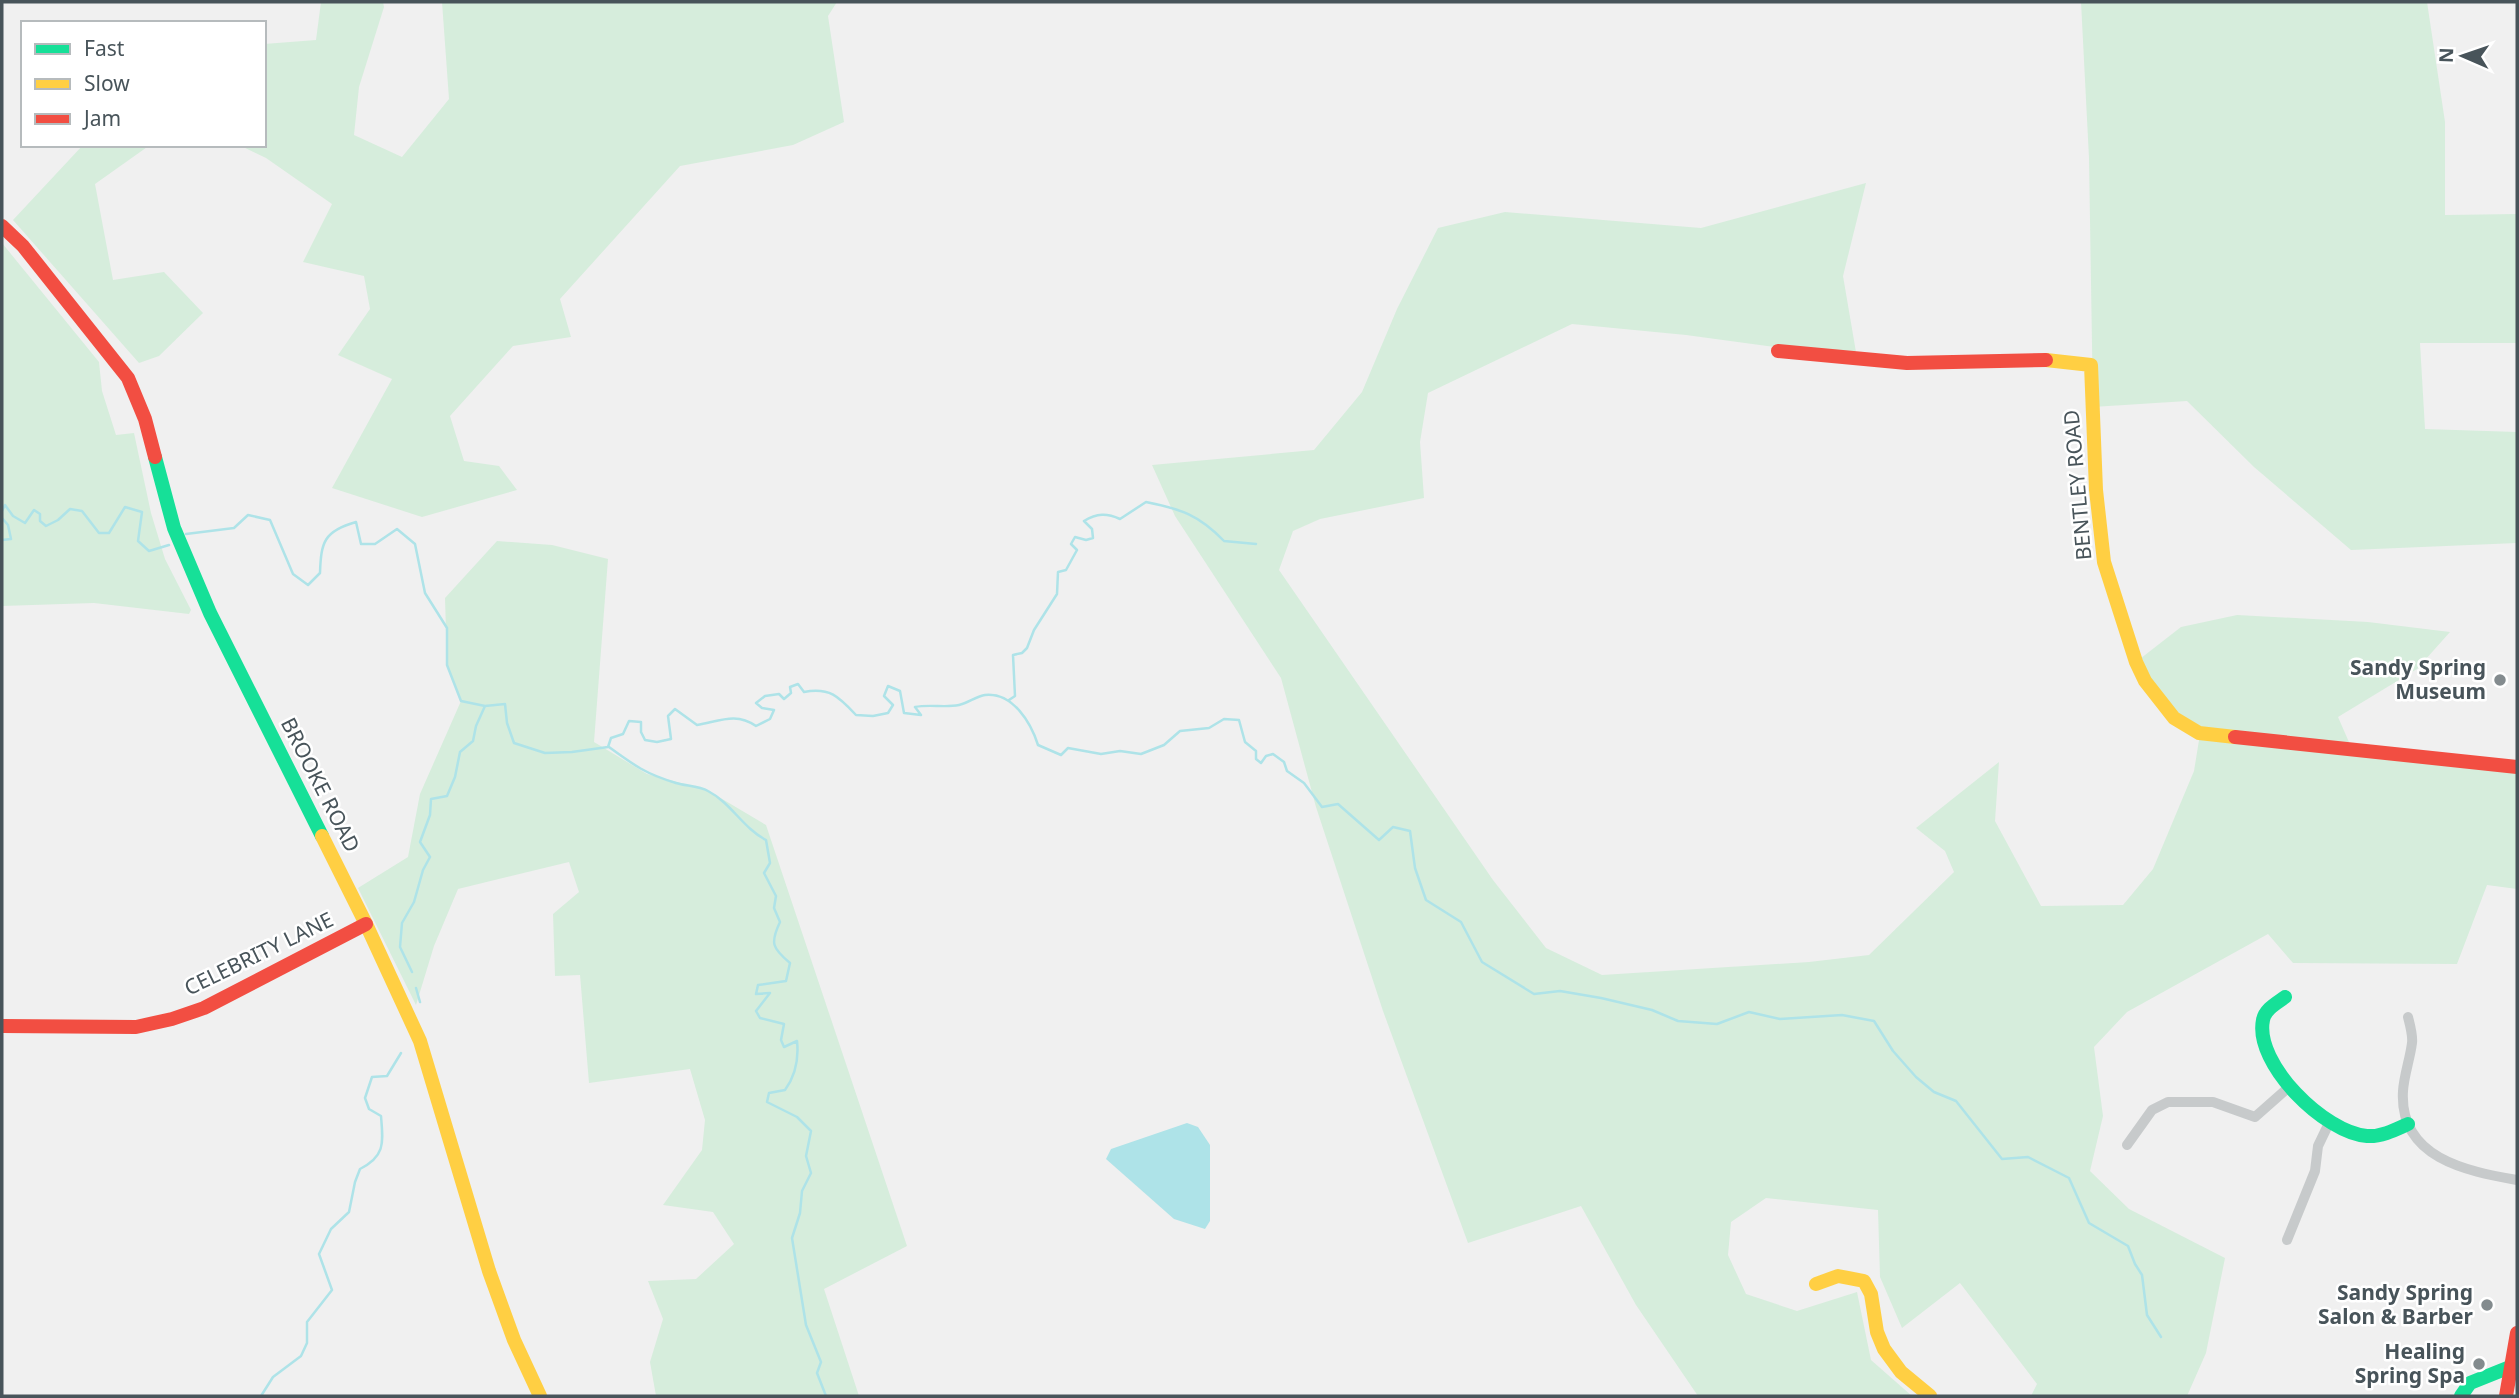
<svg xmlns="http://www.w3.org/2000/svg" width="2519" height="1398" viewBox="0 0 2519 1398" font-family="'Noto Sans',sans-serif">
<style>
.green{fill:#d6eddc}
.water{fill:#aee3e8}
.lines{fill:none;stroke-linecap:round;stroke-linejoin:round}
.stream{stroke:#aee3e8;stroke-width:2.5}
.street{stroke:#c7cacb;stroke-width:10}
.fast{stroke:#16e098;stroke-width:14}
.slow{stroke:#ffcf43;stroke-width:14}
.jam{stroke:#f24e42;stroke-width:14}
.poi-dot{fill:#838b8e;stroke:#fff;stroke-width:2.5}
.labels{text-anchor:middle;stroke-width:5;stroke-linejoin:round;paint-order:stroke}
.street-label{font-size:21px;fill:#48545a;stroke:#fff}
.poi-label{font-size:21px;font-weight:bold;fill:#48545a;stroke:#fff;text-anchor:end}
</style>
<rect width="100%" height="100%" fill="#f0f0f0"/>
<!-- green -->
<path class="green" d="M 321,2 L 383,2 L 384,7 L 359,87 L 354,135 L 402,157 L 449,99 L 442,2 L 837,2 L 828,16 L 844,122 L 793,145 L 680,166 L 560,299 L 571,337 L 513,346 L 450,416 L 464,461 L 499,466 L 517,490 L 422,517 L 332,488 L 392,379 L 338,355 L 370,309 L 364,276 L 303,262 L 332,204 L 266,158 L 239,145 L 264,145 L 264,44 L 316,40 Z
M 2081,2 L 2427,2 L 2445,122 L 2445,215 L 2517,214 L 2517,343 L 2420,343 L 2425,429 L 2517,432 L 2517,543 L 2351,550 L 2254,467 L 2187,401 L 2093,407 L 2089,158 Z
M 83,145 L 150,145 L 95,184 L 113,280 L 164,272 L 203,313 L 159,356 L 139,363 L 13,220 Z
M 1866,183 L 1843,276 L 1857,358 L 1686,335 L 1572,324 L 1428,393 L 1420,442 L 1424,498 L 1320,519 L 1293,531 L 1279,570 L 1493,880 L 1546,948 L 1602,975 L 1809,962 L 1869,955 L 1954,872 L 1945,851 L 1916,828 L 1999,762 L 1995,821 L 2041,906 L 2123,905 L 2153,869 L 2194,771 L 2201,728 L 2164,703 L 2136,662 L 2181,627 L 2237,615 L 2368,622 L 2450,632 L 2417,669 L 2338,717 L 2352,749 L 2517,767 L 2517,889 L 2487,885 L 2457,964 L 2293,963 L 2268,934 L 2127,1012 L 2094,1047 L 2103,1116 L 2090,1171 L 2129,1209 L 2225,1258 L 2206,1353 L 2187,1396 L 2031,1396 L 2037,1384 L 1960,1283 L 1902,1328 L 1880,1277 L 1878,1210 L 1766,1198 L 1731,1222 L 1728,1255 L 1746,1294 L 1797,1311 L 1857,1292 L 1871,1360 L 1912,1396 L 1698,1396 L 1636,1305 L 1581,1206 L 1468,1243 L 1383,1011 L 1316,807 L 1281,678 L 1175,516 L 1152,465 L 1314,450 L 1362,392 L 1397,309 L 1438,228 L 1505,212 L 1701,228 Z
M 2,243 L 99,362 L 102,391 L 116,435 L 134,433 L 151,513 L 165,559 L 191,610 L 189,614 L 94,603 L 2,606 Z
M 497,541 L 552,545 L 608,559 L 594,742 L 647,774 L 707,790 L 766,825 L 907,1246 L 824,1289 L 859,1396 L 656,1396 L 650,1362 L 663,1319 L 648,1281 L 696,1279 L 734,1244 L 713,1212 L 663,1205 L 702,1150 L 705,1120 L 690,1069 L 589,1083 L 580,975 L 555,976 L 553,914 L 579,892 L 569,862 L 458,889 L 434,946 L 416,1005 L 358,888 L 408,857 L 420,794 L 461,701 L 447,665 L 445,598 Z"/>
<!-- water -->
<path class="water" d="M 1187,1123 L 1198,1127 L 1210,1145 L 1210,1221 L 1205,1229 L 1174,1219 L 1106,1159 L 1111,1149 Z"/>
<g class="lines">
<!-- stream -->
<path class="stream" d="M 2,511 L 5,505 L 13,516 L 25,523 L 34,510 L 40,514 L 40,521 L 46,526 L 58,520 L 70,509 L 82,511 L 99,533 L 109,533 L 125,507 L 142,512 L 138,541 L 149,551 L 169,545
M 2,518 L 8,525 L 11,539 L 2,540
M 186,534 L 234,528 L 248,515 L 270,520 L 293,574 L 308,585 L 320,573 C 321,542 324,531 356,522 L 361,544 L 375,544 L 397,529 L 415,544 L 425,593 L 447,628 L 447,665 L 461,701 L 485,706 L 505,704 L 507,723 L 514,743 L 545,753 L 572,752 L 608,747 L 611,738 L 623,734 L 629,721 L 641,722 L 641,732 L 645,740 L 657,742 L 671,739 L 668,716 L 675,709 L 697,725 C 720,721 736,712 756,726 L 770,719 L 774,710 L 762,708 L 756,703 L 765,696 L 779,694 L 784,699 L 791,693 L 790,687 L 798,684 L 804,692 C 830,687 839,697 856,715 L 873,716 L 888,713 L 893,705 L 884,696 L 888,686 L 900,691 L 904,713 L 921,715 L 915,707 C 930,704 945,708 959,705 C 968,703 977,696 985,695 C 1013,692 1031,723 1038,745 L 1061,755 L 1068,748 L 1101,754 L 1120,751 L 1141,754 L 1164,745 L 1180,731 L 1209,728 L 1224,719 L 1239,720 L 1245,742 L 1256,751 L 1256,759 L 1261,763 L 1266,756 L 1273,754 L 1284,762 L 1287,771 L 1304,783 L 1322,807 L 1338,804 L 1379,840 L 1393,827 L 1410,831 L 1415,868 L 1426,900 L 1461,922 L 1482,962 L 1534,994 L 1560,991 L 1601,998 L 1652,1010 L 1678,1021 L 1717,1024 L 1749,1012 L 1780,1019 L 1842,1015 L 1874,1021 L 1893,1051 L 1916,1077 L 1934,1092 L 1956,1101 L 2002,1159 L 2028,1157 L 2069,1178 L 2089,1223 L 2128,1246 L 2135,1264 L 2142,1275 L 2147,1315 L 2161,1337
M 1009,700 L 1015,696 L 1013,655 L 1022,653 L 1027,648 L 1034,630 L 1057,594 L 1058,572 L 1066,570 L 1077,550 L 1071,544 L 1075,537 L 1086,540 L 1093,538 L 1092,529 L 1084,521 C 1097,513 1107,513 1120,519 L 1146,502 C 1181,509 1199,515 1224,541 L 1256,544
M 609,747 C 635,766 646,774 676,783 C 686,786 699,786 708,791 C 731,803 743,828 766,840 L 770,863 L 764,873 L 776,896 L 774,908 L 780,922 C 770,943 772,948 790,963 L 786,981 L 758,985 L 756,994 L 770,993 L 756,1011 L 760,1018 L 784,1024 L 781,1040 L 784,1047 L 797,1041 C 799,1060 796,1075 785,1090 L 769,1093 L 767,1102 L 797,1117 L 811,1131 L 806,1156 L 811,1173 L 802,1191 L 800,1213 L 792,1238 L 806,1325 L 821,1362 L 817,1373 L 826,1396
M 412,972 L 400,947 L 402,923 L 414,902 L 423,870 L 430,857 L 420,842 L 430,815 L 431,799 L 447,796 L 455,777 L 460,752 L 473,741 L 476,726 L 485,706
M 416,988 L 420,1002
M 261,1396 L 273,1377 L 301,1356 L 307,1343 L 307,1322 L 332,1290 L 319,1254 L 331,1229 L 349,1212 L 355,1182 L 360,1169 C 386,1156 383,1142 381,1116 L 369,1109 L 365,1098 L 372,1077 L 387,1076 L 401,1053"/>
<!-- street -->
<path class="street" d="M 2408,1017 C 2410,1025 2413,1035 2412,1043 C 2410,1059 2404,1075 2403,1091 C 2399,1158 2466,1171 2517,1180
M 2127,1145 L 2152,1110 L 2168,1102 L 2213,1102 L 2255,1117 L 2289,1087
M 2287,1240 L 2315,1171 L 2318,1146 L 2330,1121"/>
<!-- fast -->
<path class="fast" d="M 155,457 L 174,528 L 210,613 L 322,836
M 2285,997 C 2277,1003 2265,1009 2263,1020 C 2254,1064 2325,1133 2367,1136 C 2381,1137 2395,1130 2408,1124
M 2461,1396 L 2470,1383 L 2510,1367"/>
<!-- slow -->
<path class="slow" d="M 2046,360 L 2091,365 L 2096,490 L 2104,562 L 2136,662 L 2145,681 L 2174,718 L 2199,733 L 2235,737
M 322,836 L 366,924 L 420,1041 L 489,1271 L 514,1340 L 540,1396
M 1816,1284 L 1838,1276 L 1864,1281 L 1871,1294 L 1877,1332 L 1884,1349 L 1901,1372 L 1930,1396"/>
<!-- jam -->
<path class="jam" d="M 2,226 L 23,246 L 128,378 L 145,419 L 155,457
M 1778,351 L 1907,363 L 2046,360
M 2235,737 L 2517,767
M 2,1026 L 136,1027 L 172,1019 L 204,1008 L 366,924
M 2506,1396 L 2517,1333"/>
</g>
<!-- markers -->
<g class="poi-dot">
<circle cx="2500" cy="680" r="7"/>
<circle cx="2487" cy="1305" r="7"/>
<circle cx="2479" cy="1364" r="7"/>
</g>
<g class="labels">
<!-- street labels -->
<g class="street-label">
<text transform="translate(2078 485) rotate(-95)" y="7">BENTLEY ROAD</text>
<text transform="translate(320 785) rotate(63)" y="7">BROOKE ROAD</text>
<text transform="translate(259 954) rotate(-26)" y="7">CELEBRITY LANE</text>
</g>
<!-- poi labels -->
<g class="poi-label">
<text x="2486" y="675">Sandy Spring<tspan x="2486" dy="24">Museum</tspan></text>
<text x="2473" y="1300">Sandy Spring<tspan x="2473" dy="24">Salon &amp; Barber</tspan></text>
<text x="2465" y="1359">Healing<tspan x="2465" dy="24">Spring Spa</tspan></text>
</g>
</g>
<!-- border -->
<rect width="2519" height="1398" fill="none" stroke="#48545a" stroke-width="7"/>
<!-- legend -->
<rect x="21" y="21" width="245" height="126" fill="#ffffff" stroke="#b6bbbd" stroke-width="2"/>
<rect x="35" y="44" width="35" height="10" fill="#16e098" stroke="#b6bbbd" stroke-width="2"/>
<text x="84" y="56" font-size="21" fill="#48545a">Fast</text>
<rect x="35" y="79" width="35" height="10" fill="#ffcf43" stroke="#b6bbbd" stroke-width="2"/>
<text x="84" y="91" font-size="21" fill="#48545a">Slow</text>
<rect x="35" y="114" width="35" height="10" fill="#f24e42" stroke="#b6bbbd" stroke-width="2"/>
<text x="84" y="126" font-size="21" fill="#48545a">Jam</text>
<!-- north arrow -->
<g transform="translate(2463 56) rotate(272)" stroke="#ffffff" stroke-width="5" paint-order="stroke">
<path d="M0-5L12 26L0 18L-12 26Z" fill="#48545a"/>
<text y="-10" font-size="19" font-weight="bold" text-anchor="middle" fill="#48545a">N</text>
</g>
</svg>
